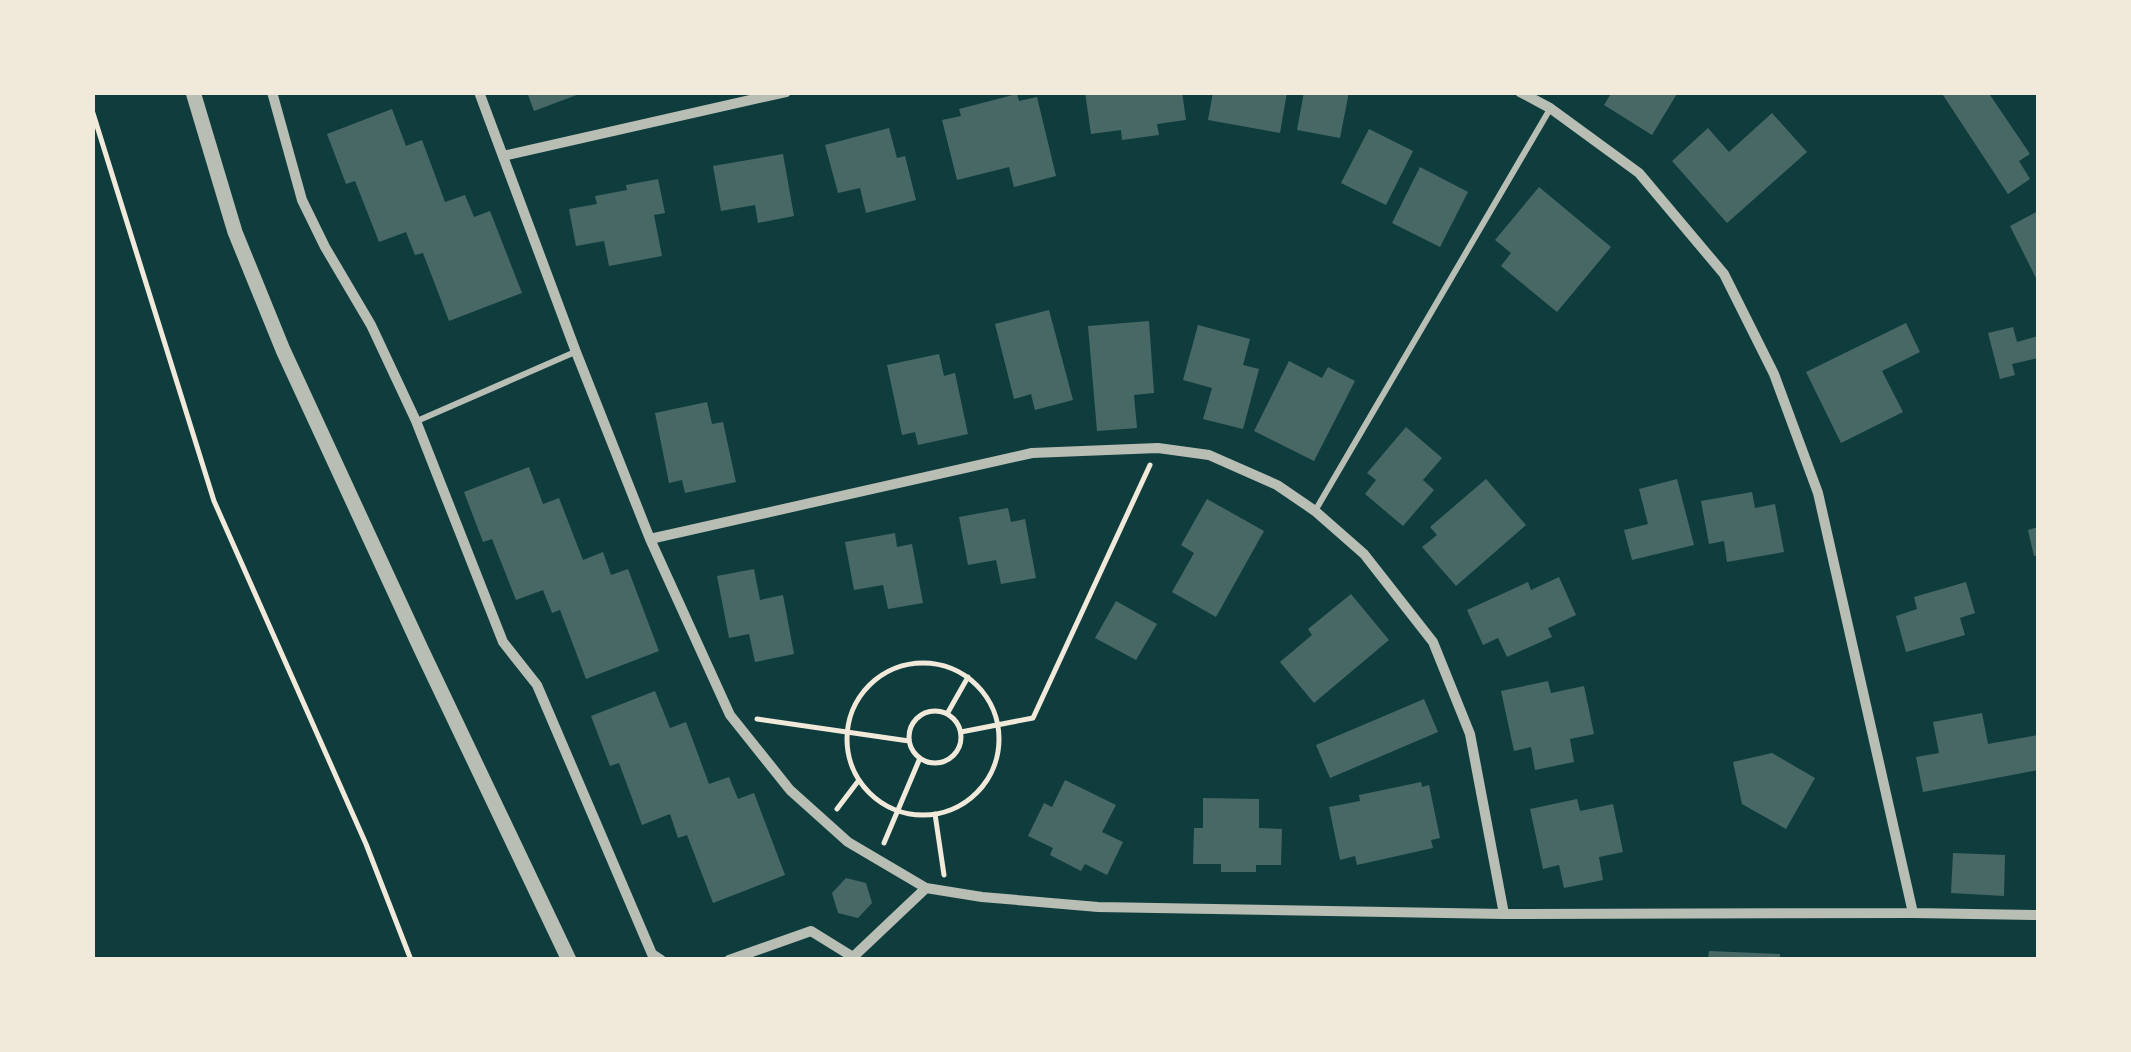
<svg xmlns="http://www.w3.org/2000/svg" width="2131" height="1052" viewBox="0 0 2131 1052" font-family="'Sofia Sans Condensed',sans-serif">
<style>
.building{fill:#486865}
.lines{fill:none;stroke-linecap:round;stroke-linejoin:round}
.path{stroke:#f1e9da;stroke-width:5}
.service{stroke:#b8beb3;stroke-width:6}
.minor{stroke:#b8beb3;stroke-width:10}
.tertiary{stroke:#b8beb3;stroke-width:15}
</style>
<rect width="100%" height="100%" fill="#0f3d3e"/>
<!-- building -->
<path class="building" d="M 527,92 L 582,92 L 582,93 L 534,111 Z
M 1085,92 L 1182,92 L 1186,120 L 1157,124 L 1159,135 L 1122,140 L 1121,130 L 1091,134 Z
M 1213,92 L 1287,92 L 1280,133 L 1208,120 Z
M 1304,92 L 1349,92 L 1340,138 L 1297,130 Z
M 1612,92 L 1678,92 L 1652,135 L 1604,105 Z
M 1941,92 L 1994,92 L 1990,95 L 2030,154 L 2019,161 L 2030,179 L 2008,194 Z
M 1017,94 L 1019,101 L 1037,97 L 1056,176 L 1014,187 L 1009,167 L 957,180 L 942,120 L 961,116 L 959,109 Z
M 392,109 L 406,146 L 422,140 L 445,202 L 465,195 L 474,217 L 490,211 L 522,293 L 449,321 L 423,253 L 415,255 L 406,232 L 379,242 L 355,181 L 346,184 L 327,134 Z
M 1772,113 L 1807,152 L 1727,223 L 1672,161 L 1708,128 L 1729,152 Z
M 889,128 L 897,158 L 905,156 L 916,200 L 866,213 L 860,188 L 838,193 L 825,145 Z
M 1369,129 L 1413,151 L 1386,205 L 1341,183 Z
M 783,154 L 794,216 L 758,223 L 755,205 L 721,211 L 713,166 Z
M 1420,167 L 1468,192 L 1440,247 L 1392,223 Z
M 658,179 L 665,213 L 654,215 L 662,256 L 609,266 L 604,241 L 576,246 L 569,209 L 597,204 L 595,196 L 627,190 L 626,185 Z
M 1539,187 L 1611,247 L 1557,312 L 1501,266 L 1511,253 L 1495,240 Z
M 2038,211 L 2038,282 L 2010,226 Z
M 1049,310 L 1073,400 L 1035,410 L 1031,394 L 1014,399 L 995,324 Z
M 1149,321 L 1154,393 L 1134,395 L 1137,428 L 1097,431 L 1088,326 Z
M 1906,323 L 1920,352 L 1882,371 L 1903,412 L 1841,443 L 1806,372 Z
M 1198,325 L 1250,339 L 1243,365 L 1259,369 L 1243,429 L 1203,419 L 1212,388 L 1183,380 Z
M 2013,327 L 2017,342 L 2038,336 L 2038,358 L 2012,364 L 2015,375 L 2000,379 L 1988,333 Z
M 939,354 L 944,376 L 955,373 L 968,434 L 918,445 L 915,432 L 902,435 L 887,365 Z
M 1289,361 L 1322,378 L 1328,367 L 1355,381 L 1314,461 L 1254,431 Z
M 707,402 L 712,424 L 723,422 L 736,482 L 685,493 L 682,480 L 669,483 L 655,413 Z
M 1406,427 L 1442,458 L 1423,480 L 1434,490 L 1403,526 L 1365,494 L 1376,480 L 1367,473 Z
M 529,467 L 543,504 L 559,498 L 583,560 L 603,552 L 611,575 L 628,569 L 659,651 L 586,679 L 560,610 L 552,613 L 543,590 L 516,600 L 492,539 L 483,542 L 464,492 Z
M 1486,479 L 1526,525 L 1456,586 L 1422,547 L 1437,535 L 1430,527 Z
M 1677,479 L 1694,545 L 1632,560 L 1624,530 L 1648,524 L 1639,489 Z
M 1752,492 L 1755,508 L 1775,504 L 1784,552 L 1727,562 L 1724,541 L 1709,544 L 1701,501 Z
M 1207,499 L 1264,531 L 1216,617 L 1172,592 L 1194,553 L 1181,545 Z
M 1008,508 L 1011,522 L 1025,519 L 1036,578 L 1001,584 L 996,560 L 968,565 L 959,517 Z
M 2038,527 L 2038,555 L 2034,556 L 2028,530 Z
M 895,533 L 897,547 L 912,544 L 923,603 L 888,609 L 883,585 L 854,590 L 845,542 Z
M 754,569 L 760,600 L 783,595 L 794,654 L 755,662 L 749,634 L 729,638 L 717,576 Z
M 1559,577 L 1576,615 L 1548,628 L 1552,637 L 1507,657 L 1498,638 L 1483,645 L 1467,610 L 1528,582 L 1531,590 Z
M 1966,582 L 1975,613 L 1960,618 L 1965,635 L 1906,652 L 1896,616 L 1917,609 L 1914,597 Z
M 1351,594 L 1389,640 L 1314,703 L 1280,662 L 1312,635 L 1308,629 Z
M 1116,601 L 1157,624 L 1136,660 L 1095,638 Z
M 1548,681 L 1551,693 L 1584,686 L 1594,734 L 1570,739 L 1574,762 L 1535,770 L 1531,747 L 1514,751 L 1501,691 Z
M 655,691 L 670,728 L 686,722 L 709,784 L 729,777 L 738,799 L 754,793 L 785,875 L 713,903 L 687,835 L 678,838 L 670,814 L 642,825 L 619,763 L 610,766 L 591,716 Z
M 1424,699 L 1438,732 L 1330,778 L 1316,745 Z
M 1982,713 L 1988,744 L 2038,735 L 2038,770 L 1923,792 L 1916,757 L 1939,753 L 1933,722 Z
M 1772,753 L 1815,778 L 1786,829 L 1742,804 L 1733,762 Z
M 1065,780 L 1116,805 L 1102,832 L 1123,842 L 1107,875 L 1085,864 L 1081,871 L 1050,855 L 1053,848 L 1028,836 L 1044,803 L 1052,807 Z
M 1421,782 L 1422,787 L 1429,785 L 1440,838 L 1431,840 L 1433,848 L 1357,865 L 1355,856 L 1340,860 L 1329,807 L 1360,801 L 1359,795 Z
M 1203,798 L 1259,799 L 1259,828 L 1282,829 L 1281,865 L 1256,865 L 1256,872 L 1221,872 L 1221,864 L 1193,864 L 1194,828 L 1203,828 Z
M 1577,799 L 1580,811 L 1613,804 L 1623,852 L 1599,857 L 1603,880 L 1564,888 L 1559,865 L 1543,869 L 1530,809 Z
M 1953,853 L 2005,855 L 2004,896 L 1951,893 Z
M 846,878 L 866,883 L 872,903 L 858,918 L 838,913 L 832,893 Z
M 1709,951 L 1780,954 L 1780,960 L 1708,960 Z"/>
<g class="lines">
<!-- path -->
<path class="path" d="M 92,110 L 214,501 L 366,844 L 411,960
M847 739a76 76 0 1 1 152 0a76 76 0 1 1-152 0Z
M909 737a26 26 0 1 1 52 0a26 26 0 1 1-52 0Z
M 947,714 L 968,677
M 757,719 L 909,741
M 961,732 L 1033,718 L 1150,465
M 837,809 L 859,780
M 935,814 L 944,875
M 884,843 L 920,758"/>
<!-- service -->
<path class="service" d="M 417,421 L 575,352
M 1315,511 L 1550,109"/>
<!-- minor -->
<path class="minor" d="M 272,92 L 302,200 L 325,247 L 371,325 L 416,421 L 503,642 L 537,685 L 652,954 L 661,960
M 479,92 L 576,352 L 650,539 L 730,715 L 790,790 L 848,842 L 926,888 L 982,897 L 1098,907 L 1504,914 L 1913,913 L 2038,915
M 1520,92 L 1550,108 L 1639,173 L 1724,274 L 1774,374 L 1818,493 L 1913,913
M 503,156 L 786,92
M 650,539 L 1032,453 L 1158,448 L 1209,455 L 1277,485 L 1315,511 L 1364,554 L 1433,642 L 1470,734 L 1504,914
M 851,959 L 926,888
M 729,960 L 811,931 L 853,957"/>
<!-- tertiary -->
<path class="tertiary" d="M 193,92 L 235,232 L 283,350 L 421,649 L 569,960"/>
</g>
<!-- border -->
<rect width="2131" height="1052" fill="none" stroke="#f1e9da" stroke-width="190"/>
</svg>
